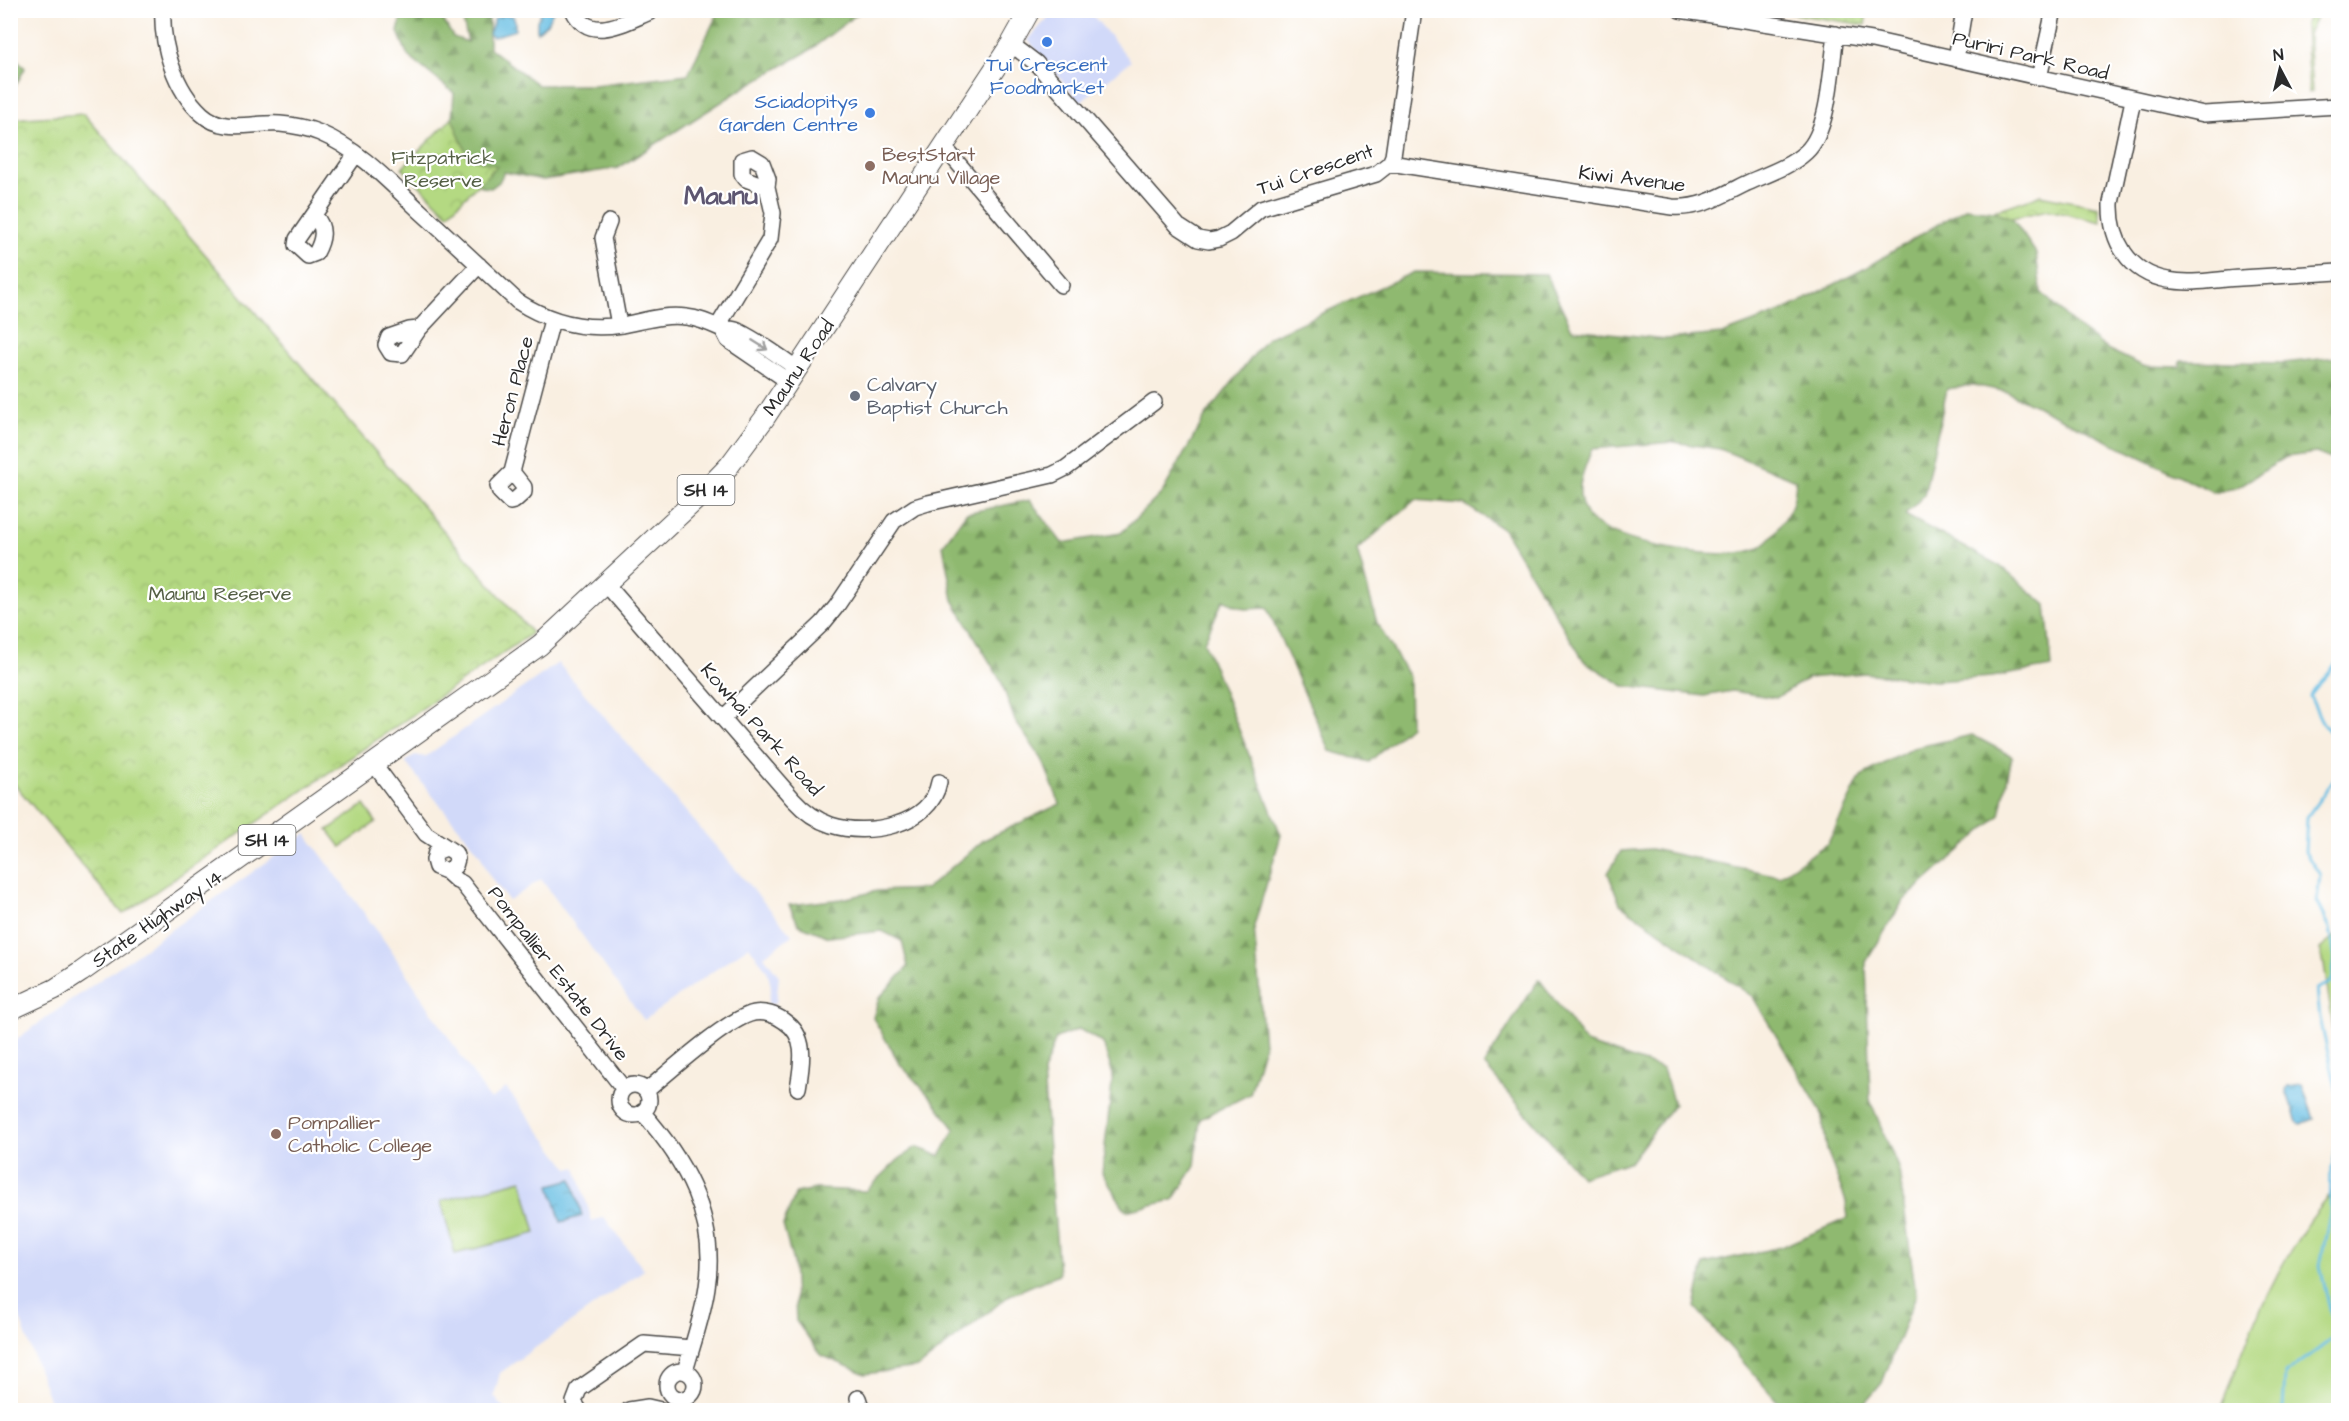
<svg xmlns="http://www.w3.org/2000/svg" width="2349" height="1421" viewBox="0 0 2349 1421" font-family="'Architects Daughter',sans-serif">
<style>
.built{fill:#d1d9f9}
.grass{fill:#b4d982;stroke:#708256;stroke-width:1.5}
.forest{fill:url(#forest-firs);stroke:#5d724e;stroke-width:1.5;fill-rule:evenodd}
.park{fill:url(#park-crowns);stroke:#708256;stroke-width:1.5}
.water{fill:url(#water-ripples);stroke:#487487;stroke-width:1.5}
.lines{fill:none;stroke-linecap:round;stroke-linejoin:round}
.stream{stroke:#66bee3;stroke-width:3}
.minor-casing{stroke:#4a4846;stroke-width:18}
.major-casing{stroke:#4a4846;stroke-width:22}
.minor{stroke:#fff;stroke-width:15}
.major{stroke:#fff;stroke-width:20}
.oneway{stroke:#a0a0a0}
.shop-dot{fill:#3f7fe0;stroke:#fff;stroke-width:2}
.education-dot{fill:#8d6e63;stroke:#fff;stroke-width:2}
.worship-dot{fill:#6b7280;stroke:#fff;stroke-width:2}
.labels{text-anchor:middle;stroke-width:4.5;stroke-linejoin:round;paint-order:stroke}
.shield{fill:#fff;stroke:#6b6b6b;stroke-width:1.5}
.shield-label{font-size:18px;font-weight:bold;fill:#2b2b2b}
.street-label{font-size:20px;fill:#2b2b2b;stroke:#fff}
.shop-label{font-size:20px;fill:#366cbe;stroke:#fff}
.education-label{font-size:20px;fill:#785e54;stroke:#fff;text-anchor:start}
.park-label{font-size:20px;fill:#545f45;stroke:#fff}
.worship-label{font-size:20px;fill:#5b616d;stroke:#fff;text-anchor:start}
.district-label{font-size:26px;font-weight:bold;fill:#5d5671;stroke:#fff}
</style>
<defs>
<pattern id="forest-firs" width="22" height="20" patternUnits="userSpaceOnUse" patternTransform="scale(1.5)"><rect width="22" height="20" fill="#8fb970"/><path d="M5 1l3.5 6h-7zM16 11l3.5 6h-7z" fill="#75975c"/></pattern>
<pattern id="park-crowns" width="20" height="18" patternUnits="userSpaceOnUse" patternTransform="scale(1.5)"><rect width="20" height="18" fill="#b4d982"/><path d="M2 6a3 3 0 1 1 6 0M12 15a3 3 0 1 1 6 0" fill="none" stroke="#9bba70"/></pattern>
<pattern id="water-ripples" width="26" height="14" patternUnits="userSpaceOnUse" patternTransform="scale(1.5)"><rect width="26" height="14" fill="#66bee3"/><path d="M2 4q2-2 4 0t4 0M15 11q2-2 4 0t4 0" fill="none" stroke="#549bb8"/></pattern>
</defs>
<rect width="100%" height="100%" fill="#fff"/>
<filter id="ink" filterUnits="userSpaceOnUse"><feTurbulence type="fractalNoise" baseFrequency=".0167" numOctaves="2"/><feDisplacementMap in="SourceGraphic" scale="12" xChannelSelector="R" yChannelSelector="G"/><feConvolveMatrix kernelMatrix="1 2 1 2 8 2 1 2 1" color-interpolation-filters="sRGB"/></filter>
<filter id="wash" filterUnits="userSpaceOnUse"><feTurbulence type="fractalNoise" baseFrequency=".008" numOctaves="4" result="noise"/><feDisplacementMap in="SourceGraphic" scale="24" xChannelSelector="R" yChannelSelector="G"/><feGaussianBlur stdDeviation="1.35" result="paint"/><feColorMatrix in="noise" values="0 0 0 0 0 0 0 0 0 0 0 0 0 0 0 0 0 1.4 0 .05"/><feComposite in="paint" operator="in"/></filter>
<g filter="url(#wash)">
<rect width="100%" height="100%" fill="#f9efe1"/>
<!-- built -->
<path class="built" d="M 1054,11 L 1089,11 L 1131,61 L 1080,102 L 1028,40 Z
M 558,663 L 792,935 L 764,956 L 779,976 L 776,1004 L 768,1004 L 771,986 L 767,971 L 749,946 L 644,1020 L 541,879 L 509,901 L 489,875 L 480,854 L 405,762 L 415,755 L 425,757 Z
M 306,834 L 386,943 L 490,1100 L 506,1088 L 569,1169 L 576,1167 L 592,1221 L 604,1217 L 644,1270 L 500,1373 L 494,1396 L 505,1410 L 53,1410 L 11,1294 L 11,1043 Z"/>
<!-- grass -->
<path class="grass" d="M 2314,10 L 2319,11 L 2308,34 L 2312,92 L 2309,93 L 2305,24 Z
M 364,805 L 376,822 L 341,847 L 328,830 Z
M 2338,934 L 2338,1063 L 2324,964 L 2320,949 Z
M 522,1180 L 536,1233 L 455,1254 L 441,1201 Z
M 2338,1187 L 2338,1410 L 2221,1410 C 2248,1334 2281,1247 2338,1187 Z"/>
<!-- forest -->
<path class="forest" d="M 403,11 C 439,11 435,5 453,37 L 468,42 L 461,12 L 463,11 L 484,11 L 489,16 L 489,48 L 538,85 L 594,85 L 688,74 L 719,11 L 861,11 L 810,50 L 745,87 L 618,168 L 543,180 L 504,172 L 499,182 L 491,188 L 482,187 L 477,183 L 452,119 L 454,93 L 408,56 L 398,32 Z
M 11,53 L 25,68 L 11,94 Z
M 1965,208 L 1994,211 L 2012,218 L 2036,253 L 2041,292 L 2076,326 L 2109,350 L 2143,366 L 2180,367 L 2181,361 L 2283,363 L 2338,357 L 2338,462 L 2316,453 L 2286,457 L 2236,488 L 2213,492 L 2007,392 L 1974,385 L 1947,389 L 1924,495 L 1905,515 L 2000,566 L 2046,605 L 2052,667 L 1992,677 L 1935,681 L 1864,673 L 1808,678 L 1776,698 L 1732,691 L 1704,696 L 1624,686 L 1584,661 L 1503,529 L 1464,504 L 1415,500 L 1357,550 L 1377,623 L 1409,677 L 1410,726 L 1369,762 L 1330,751 L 1267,608 L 1244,609 L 1223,600 L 1204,642 L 1281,835 L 1254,926 L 1264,1045 L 1250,1094 L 1200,1119 L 1195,1166 L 1173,1200 L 1126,1211 L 1102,1173 L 1113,1075 L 1103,1043 L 1079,1029 L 1056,1038 L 1043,1073 L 1059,1274 L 1010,1295 L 919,1367 L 865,1374 L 821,1355 L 796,1321 L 793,1262 L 783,1225 L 796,1193 L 816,1189 L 866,1191 L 898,1160 L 916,1147 L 940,1156 L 955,1129 L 933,1100 L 900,1064 L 873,1018 L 879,998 L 908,967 L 902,941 L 882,931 L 829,937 L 799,925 L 789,905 L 842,899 L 877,891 L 926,889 L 984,840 L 1060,804 L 1042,759 L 1015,721 L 1001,681 L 953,600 L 943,545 L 966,513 L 1030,500 L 1062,543 L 1121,533 L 1162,493 L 1205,417 L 1267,338 L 1414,272 L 1546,274 L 1572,329 L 1666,339 L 1722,334 L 1781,312 L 1862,270 ZM 1673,442 L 1720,449 L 1796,480 C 1795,489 1795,500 1791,507 C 1784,522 1771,542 1756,549 C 1727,563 1602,544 1586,514 C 1573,490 1583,472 1592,449 Z
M 1972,735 L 2012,756 L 2000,815 L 1903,901 L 1866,962 L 1870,1100 L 1899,1170 L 1916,1295 L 1882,1383 L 1859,1410 L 1785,1410 L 1695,1307 L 1704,1264 L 1781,1247 L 1848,1218 L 1846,1202 L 1827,1150 L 1821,1111 L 1753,997 L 1620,904 L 1608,873 L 1621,851 L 1651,849 L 1779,876 L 1828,843 L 1861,776 L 1913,748 Z
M 1539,979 L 1586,1043 L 1663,1069 L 1674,1104 L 1631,1161 L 1581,1177 L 1484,1065 Z"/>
<!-- park -->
<path class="park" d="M 1774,11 L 1867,11 L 1865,25 Z
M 84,114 L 532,633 L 123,914 L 11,780 L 11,119 Z
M 452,118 L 468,157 L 497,166 L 448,214 L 402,168 Z
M 2040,195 L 2099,207 L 2101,222 L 2048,210 L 2012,218 L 1994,211 Z"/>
<!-- water -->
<path class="water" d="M 542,10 L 553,11 L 547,23 L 537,32 L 537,21 Z
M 503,15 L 513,16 L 515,21 L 515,30 L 493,37 L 489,34 L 495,18 Z
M 2302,1084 L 2314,1119 L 2301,1124 L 2297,1122 L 2286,1090 L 2288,1086 Z
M 572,1179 L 582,1216 L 561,1222 L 550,1185 Z"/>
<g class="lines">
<!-- stream -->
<path class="stream" d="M 10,18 L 14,10
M 2338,661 L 2310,696 L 2321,720 L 2330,733 L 2336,776 L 2307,817 L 2305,852 L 2320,875 L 2317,901 L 2330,928 L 2335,958 L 2332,982 L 2317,989 L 2320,1019 L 2338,1095
M 2283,1410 L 2285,1374 L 2336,1336 L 2320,1266 L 2330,1214 L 2331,1169 L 2338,1131"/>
</g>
</g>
<g filter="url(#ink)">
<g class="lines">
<!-- minor casing -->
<g class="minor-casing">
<path id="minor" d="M 163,10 C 161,45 175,90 202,114 C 224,134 253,122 280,124 C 293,125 308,128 320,133 C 360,150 389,182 420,211 C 453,241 485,271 517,301 C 548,321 584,331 622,325 C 643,321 664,314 686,317 C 698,318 709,323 720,328 C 726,330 733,328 738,331 C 758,341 778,355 796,368
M 573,10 C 589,44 625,22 650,12
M 1680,10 L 1872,40 L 2204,114 L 2338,106
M 1011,44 L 1036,63 L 1178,226 L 1198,239 L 1209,241 L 1219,239 L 1231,233 L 1261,208 L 1376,174 L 1390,163 L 1393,156 L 1414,10
M 1956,59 L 1964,10
M 2039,78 L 2054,10
M 2133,100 L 2111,203 C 2110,240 2128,273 2168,280 C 2191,285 2218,279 2241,278 C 2274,276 2306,274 2338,272
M 942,147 L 951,155 L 1061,285
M 1390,163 L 1672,207 C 1700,209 1721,196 1745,184 C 1765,175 1790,167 1806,152 C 1830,130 1831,67 1836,34
M 315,216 C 326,228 323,240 316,253 L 308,256 L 296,245 L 297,239 L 356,154
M 609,222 L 603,238 L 619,325
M 718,326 L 770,239 L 773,213 L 767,187 L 768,179 L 762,163 L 752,157 L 742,160 L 742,174 L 746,179 L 767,187
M 722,328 L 728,340 L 788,381
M 419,329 L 402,354 L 391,353 L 386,345 L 389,337 L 409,330 L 419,329 L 479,265
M 512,472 L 524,487 L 524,492 L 514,501 L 510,502 L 500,492 L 498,486 L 512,472 L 552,320
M 606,584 L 793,799 C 803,810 816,820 831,825 C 867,837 931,826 939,782
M 723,718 L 823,623 L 836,607 L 894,521 L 915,507 L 928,503 L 1052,475 L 1066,468 L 1154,402
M 374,764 L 426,834 L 455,853 L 457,859 L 455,866 L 446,871 L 436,867 L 434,860 L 436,852 L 446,848
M 446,871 L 457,881 L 462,883 L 624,1089
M619 1100a15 15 0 1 1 30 0a15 15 0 1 1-30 0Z
M 646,1091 C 668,1073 728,1018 754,1013 C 764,1011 776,1015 784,1021 C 808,1036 802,1064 798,1088
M 642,1112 C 686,1161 718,1219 707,1287 C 703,1315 693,1343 685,1371
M667 1385a14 14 0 1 1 28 0a14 14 0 1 1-28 0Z
M 858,1398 L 862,1410
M 579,1410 L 574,1402 L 579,1389 L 644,1344 L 692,1348
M 629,1410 L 648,1407 L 661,1410"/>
</g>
<!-- major casing -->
<g class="major-casing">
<path id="major" d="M 10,1010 L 55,989 L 81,972 L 540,645 L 701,495 L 729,466 L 764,419 L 1011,44 L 1030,10"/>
</g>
<!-- minor -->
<use href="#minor" class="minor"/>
<!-- major -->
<use href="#major" class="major"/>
</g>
<!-- one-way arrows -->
<defs><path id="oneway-shaft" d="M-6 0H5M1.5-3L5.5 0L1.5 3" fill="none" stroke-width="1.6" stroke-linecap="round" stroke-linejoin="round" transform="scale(1.5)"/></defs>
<use class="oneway" href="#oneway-shaft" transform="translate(760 345) rotate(32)"/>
</g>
<!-- markers -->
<g class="shop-dot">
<circle cx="1047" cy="42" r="6"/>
<circle cx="870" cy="113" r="6"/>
</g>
<g class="education-dot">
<circle cx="870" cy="166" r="6"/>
<circle cx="276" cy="1134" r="6"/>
</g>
<circle class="worship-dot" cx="855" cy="396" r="6"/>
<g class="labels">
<!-- shield labels -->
<g class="shield">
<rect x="677.5" y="475" width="57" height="30" rx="4.5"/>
<rect x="238.5" y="825" width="57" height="30" rx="4.5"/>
</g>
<g class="shield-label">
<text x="706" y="496">SH 14</text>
<text x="267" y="846">SH 14</text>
</g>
<!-- street labels -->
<g class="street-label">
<text transform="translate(2031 55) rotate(13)" y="7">Puriri Park Road</text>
<text transform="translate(1315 169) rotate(-19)" y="7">Tui Crescent</text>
<text transform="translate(1632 178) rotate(7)" y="7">Kiwi Avenue</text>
<text transform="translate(798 367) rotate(-56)" y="7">Maunu Road</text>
<text transform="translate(512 391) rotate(-75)" y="7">Heron Place</text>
<text transform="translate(762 729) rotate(48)" y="7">Kowhai Park Road</text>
<text transform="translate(157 918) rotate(-35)" y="7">State Highway 14</text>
<text transform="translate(559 973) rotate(52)" y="7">Pompallier Estate Drive</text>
</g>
<!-- shop labels -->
<g class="shop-label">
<text x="1047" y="71">Tui Crescent<tspan x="1047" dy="23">Foodmarket</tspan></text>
<text x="858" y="108" text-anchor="end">Sciadopitys<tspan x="858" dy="23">Garden Centre</tspan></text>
</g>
<!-- education labels -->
<g class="education-label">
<text x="882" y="161">BestStart<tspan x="882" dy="23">Maunu Village</tspan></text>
<text x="288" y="1129">Pompallier<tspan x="288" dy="23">Catholic College</tspan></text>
</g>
<!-- park labels -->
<g class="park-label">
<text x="443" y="164">Fitzpatrick<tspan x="443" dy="23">Reserve</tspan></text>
<text x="220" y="600">Maunu Reserve</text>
</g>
<!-- worship labels -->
<g class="worship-label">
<text x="867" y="391">Calvary<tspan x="867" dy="23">Baptist Church</tspan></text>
</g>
<!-- district labels -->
<g class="district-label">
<text x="721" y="204">Maunu</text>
</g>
</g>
<!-- margin -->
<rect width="2349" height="1421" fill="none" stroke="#fff" stroke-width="36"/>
<!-- north arrow -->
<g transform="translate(2280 69) rotate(353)" stroke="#ffffff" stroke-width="4.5" paint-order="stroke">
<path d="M0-4.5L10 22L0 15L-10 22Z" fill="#2b2b2b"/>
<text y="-9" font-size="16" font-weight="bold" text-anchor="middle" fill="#2b2b2b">N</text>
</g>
</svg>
